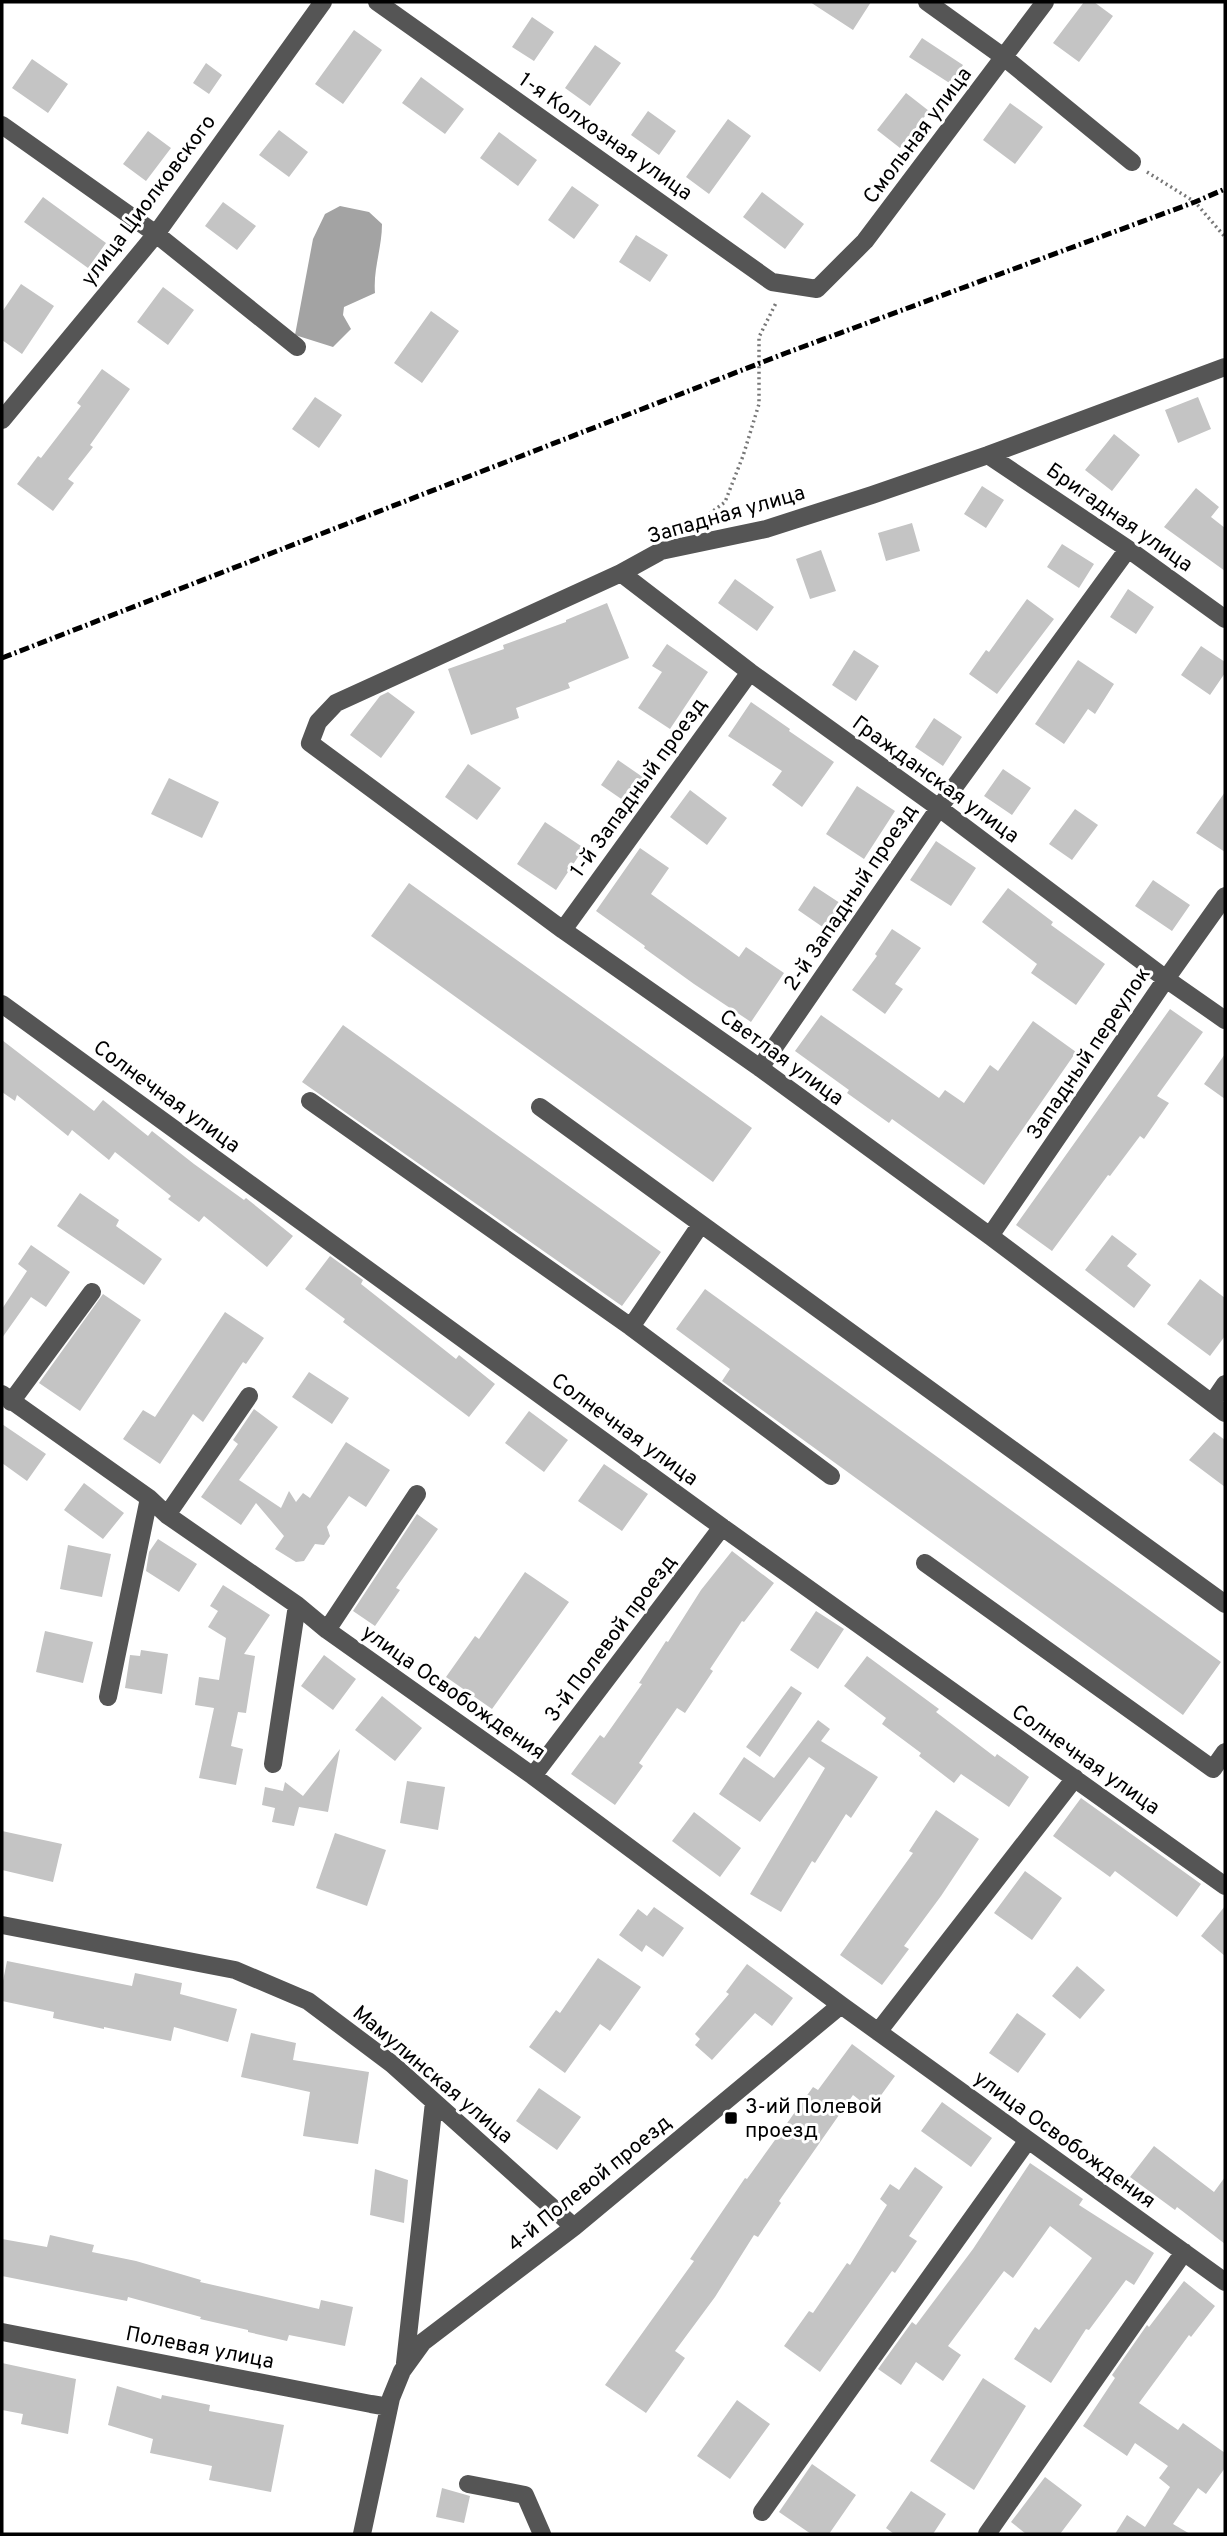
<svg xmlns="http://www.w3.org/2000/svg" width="1227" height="2536" viewBox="0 0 1227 2536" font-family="Overpass,sans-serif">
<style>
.water{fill:#a3a3a3}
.building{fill:#c4c4c4}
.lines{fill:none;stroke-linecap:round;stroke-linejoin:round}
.path{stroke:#777;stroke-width:3.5;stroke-dasharray:2 3.5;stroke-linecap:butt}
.minor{stroke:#555;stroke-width:18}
.rail{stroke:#000;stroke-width:5;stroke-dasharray:10 3.5 2 3.5;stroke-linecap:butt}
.poi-dot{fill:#000;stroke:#fff;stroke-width:2.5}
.labels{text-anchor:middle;stroke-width:6;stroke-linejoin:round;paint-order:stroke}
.street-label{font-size:21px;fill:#000;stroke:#fff}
.poi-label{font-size:21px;fill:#000;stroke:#fff;text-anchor:start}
</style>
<rect width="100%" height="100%" fill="#fff"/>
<!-- water -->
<path class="water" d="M 340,206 L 369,212 L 382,224 C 382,248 373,269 375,293 L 344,307 L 343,315 L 351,329 L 333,347 L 295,335 L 313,239 L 325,214 Z"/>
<!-- building -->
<path class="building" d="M 810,2 L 871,2 L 853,30 Z
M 1084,2 L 1094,2 L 1113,16 L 1079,62 L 1053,43 Z
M 532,17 L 554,32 L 534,61 L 512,47 Z
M 354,30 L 382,50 L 343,104 L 315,84 Z
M 922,38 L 963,65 L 951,84 L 909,57 Z
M 595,45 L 621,63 L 590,106 L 565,88 Z
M 32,59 L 68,84 L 48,113 L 12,88 Z
M 206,63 L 222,75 L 209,94 L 193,83 Z
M 421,77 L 464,109 L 445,134 L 402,103 Z
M 906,93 L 929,111 L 900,148 L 877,130 Z
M 1010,103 L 1043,127 L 1015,164 L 983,140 Z
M 648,111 L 676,131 L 659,155 L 631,135 Z
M 728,119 L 751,136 L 709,194 L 686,177 Z
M 279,130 L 308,152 L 289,177 L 259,155 Z
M 148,131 L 171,148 L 146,181 L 123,164 Z
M 499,132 L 537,160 L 518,186 L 480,158 Z
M 572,186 L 599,205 L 574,239 L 548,220 Z
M 762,192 L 804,224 L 785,249 L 743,217 Z
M 43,197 L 106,243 L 88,268 L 24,222 Z
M 223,202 L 256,226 L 237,250 L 205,226 Z
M 636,235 L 668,255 L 650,282 L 619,262 Z
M 21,284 L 54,306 L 22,354 L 2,340 L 2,312 Z
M 163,287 L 194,310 L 168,345 L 137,322 Z
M 431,311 L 459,331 L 422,383 L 394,363 Z
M 102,369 L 130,389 L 90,445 L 93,447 L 68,479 L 74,483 L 53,511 L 17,484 L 38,456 L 41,458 L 81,406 L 77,403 Z
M 315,397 L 342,415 L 319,448 L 292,429 Z
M 1198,397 L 1211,429 L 1178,443 L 1165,410 Z
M 1114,434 L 1140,455 L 1112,491 L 1085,470 Z
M 982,486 L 1004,500 L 986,528 L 964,514 Z
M 1196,488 L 1219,507 L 1211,517 L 1225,528 L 1225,571 L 1164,527 Z
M 912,523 L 920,551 L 886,561 L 878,533 Z
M 1062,544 L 1094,564 L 1079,588 L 1047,567 Z
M 821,550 L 836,591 L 810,599 L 796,559 Z
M 735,579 L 774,607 L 757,631 L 718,603 Z
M 1128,589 L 1154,607 L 1136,634 L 1110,617 Z
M 1027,599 L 1054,619 L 997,694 L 969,674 L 986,650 L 989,652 Z
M 607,603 L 629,658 L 568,683 L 570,688 L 516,708 L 519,718 L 471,735 L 448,669 L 504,649 L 503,645 L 566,622 L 566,620 Z
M 667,644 L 708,672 L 670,729 L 638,708 L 662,672 L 652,666 Z
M 1201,646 L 1225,662 L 1225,673 L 1210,695 L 1181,675 Z
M 854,650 L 879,666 L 856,701 L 832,685 Z
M 1078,660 L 1114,684 L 1095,714 L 1088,709 L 1064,744 L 1035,724 Z
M 388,692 L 415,712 L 381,758 L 350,735 L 380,696 Z
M 751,702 L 790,729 L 789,731 L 834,762 L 802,807 L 772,785 L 782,771 L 728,736 Z
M 934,718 L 962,737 L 943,766 L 915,747 Z
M 618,760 L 647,780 L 630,805 L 601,785 Z
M 468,764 L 501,788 L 477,820 L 445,797 Z
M 1003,769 L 1031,788 L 1012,815 L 984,796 Z
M 169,778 L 219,802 L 202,838 L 151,814 Z
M 857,786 L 895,811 L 864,859 L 826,834 Z
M 690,790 L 727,818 L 707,845 L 670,817 Z
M 1225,792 L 1225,852 L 1196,833 Z
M 1075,809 L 1098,825 L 1072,860 L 1049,844 Z
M 545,822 L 584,848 L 556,890 L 517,864 Z
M 936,841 L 976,868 L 951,906 L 910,880 Z
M 640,848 L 669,868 L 651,894 L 739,957 L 746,947 L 784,973 L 751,1022 L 694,984 L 644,948 L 645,946 L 596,911 Z
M 1153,880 L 1190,905 L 1172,931 L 1135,906 Z
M 409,883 L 752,1128 L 713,1182 L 371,936 Z
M 814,886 L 843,905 L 827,930 L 798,910 Z
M 1008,888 L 1053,922 L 1051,925 L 1105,964 L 1076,1005 L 1031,973 L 1037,964 L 982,922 Z
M 892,929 L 921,948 L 895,984 L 903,989 L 885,1014 L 852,990 L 877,956 L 875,954 Z
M 1170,1009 L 1203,1032 L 1157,1096 L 1169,1103 L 1144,1139 L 1140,1136 L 1110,1176 L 1108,1175 L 1052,1251 L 1016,1225 Z
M 821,1015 L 939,1098 L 945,1090 L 964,1103 L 990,1065 L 998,1071 L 1033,1021 L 1076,1052 L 984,1185 L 892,1119 L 889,1123 L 847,1093 L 849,1090 L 795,1051 Z
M 343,1025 L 661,1252 L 622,1306 L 302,1082 Z
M 2,1040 L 94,1111 L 103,1100 L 148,1136 L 152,1131 L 194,1164 L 244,1200 L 246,1198 L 293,1236 L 267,1267 L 204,1216 L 199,1222 L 168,1199 L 171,1196 L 115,1152 L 109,1160 L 72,1130 L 68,1136 L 17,1095 L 15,1101 L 2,1092 Z
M 1225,1054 L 1225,1099 L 1204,1084 Z
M 80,1193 L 119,1220 L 116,1226 L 162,1259 L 144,1285 L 57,1226 Z
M 1112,1235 L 1137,1254 L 1127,1266 L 1151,1285 L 1134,1308 L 1085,1270 Z
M 31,1245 L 70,1272 L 46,1307 L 31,1297 L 2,1338 L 2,1309 L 27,1271 L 18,1264 Z
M 330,1256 L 363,1280 L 361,1284 L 456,1359 L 459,1355 L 495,1384 L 469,1417 L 343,1322 L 345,1319 L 305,1289 Z
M 1200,1279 L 1225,1298 L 1225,1336 L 1210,1356 L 1167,1324 Z
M 705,1289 L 1221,1662 L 1183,1715 L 722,1381 L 730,1369 L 676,1329 Z
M 103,1294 L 141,1320 L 80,1411 L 39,1383 Z
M 225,1312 L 264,1338 L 246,1364 L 243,1362 L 203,1422 L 193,1414 L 160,1464 L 123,1439 L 143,1410 L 155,1417 Z
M 309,1372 L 349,1398 L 332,1424 L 292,1397 Z
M 254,1409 L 278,1427 L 239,1480 L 281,1508 L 289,1491 L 296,1502 L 303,1493 L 310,1498 L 346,1442 L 390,1470 L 366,1507 L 349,1496 L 327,1527 L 330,1536 L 324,1545 L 315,1544 L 304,1561 L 296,1562 L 275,1549 L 284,1536 L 256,1503 L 241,1525 L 201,1497 L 238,1444 L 233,1440 Z
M 529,1411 L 568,1440 L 544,1472 L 505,1443 Z
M 2,1424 L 46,1454 L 27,1481 L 2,1463 Z
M 1214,1432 L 1225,1440 L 1225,1487 L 1189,1460 Z
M 604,1464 L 648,1494 L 622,1531 L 578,1501 Z
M 84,1483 L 124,1513 L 103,1539 L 64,1510 Z
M 417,1514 L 438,1529 L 396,1588 L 400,1590 L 375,1626 L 353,1611 Z
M 158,1539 L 197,1564 L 179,1592 L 146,1571 L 149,1552 Z
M 68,1545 L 111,1554 L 102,1597 L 60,1589 Z
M 732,1551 L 774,1583 L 744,1622 L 742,1621 L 710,1669 L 713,1671 L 685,1713 L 677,1708 L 639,1763 L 643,1766 L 615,1805 L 571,1774 L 600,1735 L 604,1738 L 642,1684 L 639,1683 L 666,1641 L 668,1642 L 701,1590 Z
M 525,1572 L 569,1602 L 492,1709 L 446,1677 L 475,1636 L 479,1639 Z
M 223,1585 L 270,1615 L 244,1654 L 255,1656 L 246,1713 L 238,1712 L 231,1746 L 243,1749 L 236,1785 L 199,1778 L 214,1708 L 195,1705 L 199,1677 L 219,1680 L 226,1638 L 208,1627 L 218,1611 L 210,1606 Z
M 816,1611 L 844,1629 L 818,1669 L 790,1650 Z
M 45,1631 L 93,1642 L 83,1683 L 36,1672 Z
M 141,1650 L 168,1654 L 162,1694 L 125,1688 L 130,1655 L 140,1656 Z
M 324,1655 L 356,1679 L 333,1710 L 301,1686 Z
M 867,1656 L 939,1709 L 936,1712 L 995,1757 L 997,1754 L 1029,1777 L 1009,1807 L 961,1774 L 954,1783 L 919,1756 L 921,1753 L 882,1724 L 886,1718 L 844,1686 Z
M 791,1686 L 802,1693 L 760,1757 L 746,1747 Z
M 382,1696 L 422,1728 L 395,1761 L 355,1730 Z
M 818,1720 L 830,1729 L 821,1741 L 878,1777 L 851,1818 L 846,1814 L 815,1863 L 812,1861 L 781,1912 L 750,1894 L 825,1768 L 809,1757 L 760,1822 L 719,1794 L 744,1757 L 774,1778 Z
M 340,1749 L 328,1812 L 299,1807 L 294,1826 L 272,1822 L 275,1808 L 262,1805 L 265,1787 L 283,1791 L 285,1782 L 303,1796 Z
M 407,1781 L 445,1787 L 438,1830 L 400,1823 Z
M 1081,1798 L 1201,1884 L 1177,1917 L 1115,1871 L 1110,1877 L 1053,1836 Z
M 936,1810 L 979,1839 L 941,1896 L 904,1946 L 909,1949 L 882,1985 L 840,1955 L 913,1853 L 909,1851 Z
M 694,1812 L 741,1848 L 720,1877 L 672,1841 Z
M 2,1831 L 62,1844 L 53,1882 L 2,1870 Z
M 335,1833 L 386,1850 L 367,1906 L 316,1888 Z
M 1025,1871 L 1062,1898 L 1032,1940 L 994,1913 Z
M 1225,1906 L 1225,1956 L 1201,1936 Z
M 654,1907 L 684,1928 L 663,1957 L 646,1945 L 642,1952 L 619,1935 L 638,1909 L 647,1916 Z
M 598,1958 L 641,1987 L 610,2031 L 600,2024 L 565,2073 L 529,2047 L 556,2010 L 560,2013 Z
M 7,1961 L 132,1986 L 135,1973 L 182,1983 L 180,1994 L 237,2009 L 228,2042 L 174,2027 L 171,2041 L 104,2027 L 104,2029 L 53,2018 L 54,2012 L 2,2001 L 2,1986 Z
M 747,1964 L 793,1998 L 772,2026 L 755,2013 L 712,2060 L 695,2045 L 700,2039 L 695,2034 L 729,1994 L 726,1992 Z
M 1077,1966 L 1105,1990 L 1080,2019 L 1052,1996 Z
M 1017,2013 L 1046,2034 L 1018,2073 L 989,2053 Z
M 251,2033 L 296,2043 L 293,2060 L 369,2072 L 358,2144 L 303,2136 L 310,2092 L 241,2077 Z
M 852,2044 L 895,2076 L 871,2109 L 853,2095 L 779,2201 L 781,2203 L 758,2237 L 754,2235 L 715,2297 L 675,2351 L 685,2358 L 646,2413 L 605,2385 L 694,2261 L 690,2259 L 745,2178 L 747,2179 L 813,2087 L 818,2090 Z
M 539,2088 L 581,2117 L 557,2150 L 516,2121 Z
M 942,2102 L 992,2138 L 971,2167 L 921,2131 Z
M 1154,2146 L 1214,2192 L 1225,2177 L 1225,2244 L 1177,2207 L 1175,2210 L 1130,2177 Z
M 1030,2163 L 1083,2199 L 1079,2205 L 1154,2253 L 1134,2285 L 1126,2280 L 1089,2330 L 1086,2329 L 1051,2383 L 1014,2359 L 1035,2327 L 1039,2330 L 1092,2258 L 1050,2226 L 1013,2278 L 1004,2271 L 948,2346 L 961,2355 L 943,2381 L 916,2362 L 901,2385 L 878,2369 L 912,2322 L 916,2325 L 973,2249 Z
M 915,2167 L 943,2187 L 909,2236 L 917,2241 L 895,2273 L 892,2271 L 820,2372 L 784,2346 L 809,2311 L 813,2313 L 847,2263 L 850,2265 L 887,2205 L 880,2199 L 890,2184 L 899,2190 Z
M 375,2169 L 408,2180 L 404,2223 L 370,2215 Z
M 50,2235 L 94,2245 L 92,2252 L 136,2261 L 201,2280 L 200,2282 L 319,2309 L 321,2300 L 353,2307 L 345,2346 L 289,2335 L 287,2341 L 248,2332 L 248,2330 L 200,2319 L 201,2317 L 128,2297 L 127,2301 L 2,2276 L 2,2239 L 47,2247 Z
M 1184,2281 L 1215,2306 L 1191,2337 L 1189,2335 L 1139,2403 L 1178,2430 L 1183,2423 L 1225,2453 L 1225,2468 L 1206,2494 L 1198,2488 L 1173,2524 L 1190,2534 L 1115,2534 L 1127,2515 L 1145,2527 L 1170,2487 L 1159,2478 L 1168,2466 L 1135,2443 L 1127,2456 L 1083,2426 L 1115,2378 L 1112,2375 L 1147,2325 L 1149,2327 Z
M 2,2363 L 76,2379 L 68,2434 L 21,2424 L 23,2414 L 2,2410 Z
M 983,2378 L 1026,2406 L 974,2490 L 930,2461 Z
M 117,2386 L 161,2399 L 162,2395 L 210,2405 L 209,2411 L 284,2425 L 271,2492 L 209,2480 L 212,2466 L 150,2453 L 153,2439 L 108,2425 Z
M 737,2400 L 770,2424 L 730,2479 L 697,2456 Z
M 812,2464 L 856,2495 L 829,2534 L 811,2534 L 779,2512 Z
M 1045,2477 L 1082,2505 L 1060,2534 L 1026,2534 L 1011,2522 Z
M 442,2488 L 470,2496 L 464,2523 L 436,2517 Z
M 911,2491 L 946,2514 L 933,2534 L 894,2534 L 886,2528 Z"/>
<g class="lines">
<!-- path -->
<path class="path" d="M 1147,172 L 1195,202 L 1225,237
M 696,524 L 725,502 L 743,456 L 759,404 L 759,337 L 777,301"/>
<!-- minor -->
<path class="minor" d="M 377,2 L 772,282 L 817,289 L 865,241 L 1045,2
M 927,2 L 1005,58 L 1132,162
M 2,125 L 156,234 L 297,347
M 1225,367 L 988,455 L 872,495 L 766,529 L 661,551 L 621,573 L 336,703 L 318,722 L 310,743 L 563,930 L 760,1068 L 990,1236 L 1225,1413
M 2,420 L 156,234 L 323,2
M 988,455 L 1128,549 L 1225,619
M 621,573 L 750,672 L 939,808 L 1166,979 L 1225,1020
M 563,930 L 750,672
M 2,1004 L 722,1527 L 1225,1886
M 760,1068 L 939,808 L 1128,549
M 310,1101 L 631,1327
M 540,1107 L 1225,1604
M 701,1224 L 631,1327 L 831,1476
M 990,1236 L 1166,979 L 1225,896
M 2,1394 L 149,1498 L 167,1515 L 297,1605 L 327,1630 L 533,1776 L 841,2005 L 1225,2282
M 11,1402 L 92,1292
M 1212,1403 L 1225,1384
M 167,1515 L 249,1396
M 925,1563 L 1213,1769 L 1225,1752
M 327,1630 L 417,1494
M 108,1697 L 149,1498
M 273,1764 L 297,1605
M 533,1776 L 722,1527
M 2,1925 L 235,1970 L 308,2001 L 392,2064 L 574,2227
M 878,2032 L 1075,1778
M 2,2332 L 371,2404 L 383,2406 L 388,2412
M 405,2363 L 434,2102
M 468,2484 L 525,2495 L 542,2534
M 762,2512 L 1028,2140
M 362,2534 L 391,2398 L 402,2371 L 423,2342 L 574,2227 L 841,2005
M 987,2534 L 1184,2252"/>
<!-- rail -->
<path class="rail" d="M 2,658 L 786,353 L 1195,202 L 1225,189"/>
</g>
<!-- markers -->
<rect class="poi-dot" x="724" y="2111" width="14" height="14" rx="3.5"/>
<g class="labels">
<!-- street labels -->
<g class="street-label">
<text transform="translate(917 135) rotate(-53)" y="7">Смольная улица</text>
<text transform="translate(606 136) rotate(35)" y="7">1-я Колхозная улица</text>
<text transform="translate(148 200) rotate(-53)" y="7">улица Циолковского</text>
<text transform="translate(726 514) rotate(-16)" y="7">Западная улица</text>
<text transform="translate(1120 517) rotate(35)" y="7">Бригадная улица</text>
<text transform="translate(936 779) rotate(36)" y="7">Гражданская улица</text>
<text transform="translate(638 787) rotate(-54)" y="7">1-й Западный проезд</text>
<text transform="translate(850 897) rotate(-56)" y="7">2-й Западный проезд</text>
<text transform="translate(1088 1053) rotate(-56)" y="7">Западный переулок</text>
<text transform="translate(782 1057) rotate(36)" y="7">Светлая улица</text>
<text transform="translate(167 1096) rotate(36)" y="7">Солнечная улица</text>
<text transform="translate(625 1429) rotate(36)" y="7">Солнечная улица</text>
<text transform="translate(610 1638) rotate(-53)" y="7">3-й Полевой проезд</text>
<text transform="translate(454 1692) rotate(35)" y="7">улица Освобождения</text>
<text transform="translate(1086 1759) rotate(35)" y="7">Солнечная улица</text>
<text transform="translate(433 2074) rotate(40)" y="7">Мамулинская улица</text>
<text transform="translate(1065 2139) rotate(36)" y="7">улица Освобождения</text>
<text transform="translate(589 2183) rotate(-39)" y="7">4-й Полевой проезд</text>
<text transform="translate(200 2347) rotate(11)" y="7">Полевая улица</text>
</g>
<!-- poi labels -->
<g class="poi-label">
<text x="745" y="2113">3-ий Полевой<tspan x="745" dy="24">проезд</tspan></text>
</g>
</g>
<!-- border -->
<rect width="1227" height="2536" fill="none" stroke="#000000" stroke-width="7"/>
</svg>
